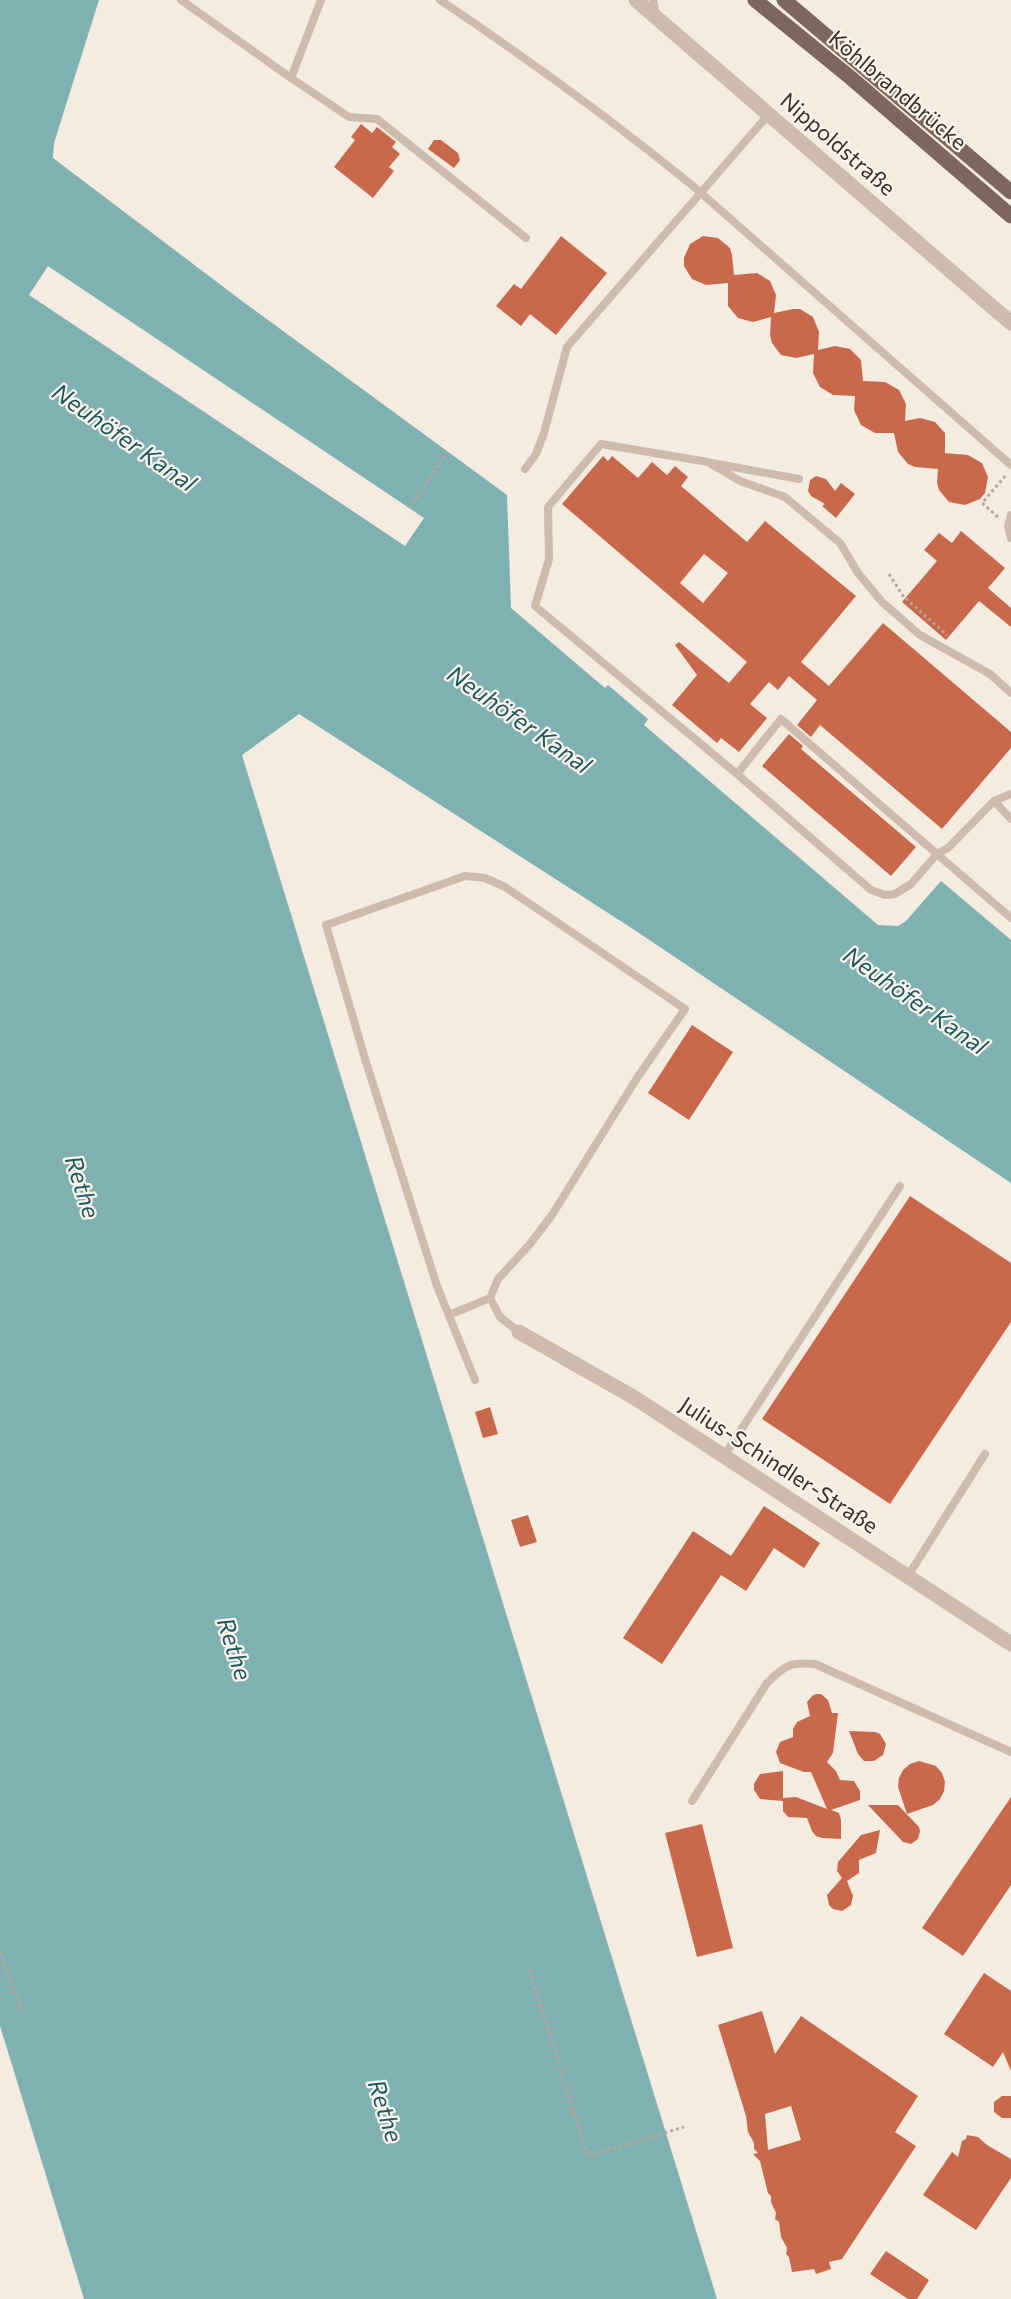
<svg xmlns="http://www.w3.org/2000/svg" width="1011" height="2299" viewBox="0 0 1011 2299" font-family="Commissioner,sans-serif">
<style>
.water{fill:#7fb0b2}
.pier{fill:#f4ebe1}
.building{fill:#c8694b;fill-rule:evenodd}
.lines{fill:none;stroke-linecap:round;stroke-linejoin:round}
.path{stroke:#b9a596;stroke-width:3;stroke-dasharray:3 3;stroke-linecap:butt}
.service{stroke:#cdbbac;stroke-width:8}
.minor{stroke:#cdbbac;stroke-width:15}
.primary{stroke:#7d675c;stroke-width:15}
.labels{text-anchor:middle;stroke-width:4.5;stroke-linejoin:round;paint-order:stroke}
.street-label{font-size:22px;fill:#3b302b;stroke:#fbf5ee}
.water-label{font-size:24px;font-style:italic;fill:#1f5a5e;stroke:#fbf5ee}
</style>
<rect width="100%" height="100%" fill="#f4ebe1"/>
<!-- water -->
<path class="water" d="M 0,0 L 99,0 L 54,143 L 53,158 L 246,304 L 507,495 L 511,608 L 605,688 L 608,685 L 648,719 L 644,725 L 878,925 L 898,926 L 906,921 L 941,881 L 1011,940 L 1011,1183 L 633,929 L 299,714 L 242,755 L 717,2299 L 84,2299 L 0,2026 Z"/>
<!-- pier -->
<path class="pier" d="M 48,266 L 424,518 L 405,546 L 29,295 Z"/>
<!-- building -->
<path class="building" d="M 361,124 L 372,133 L 377,127 L 396,142 L 392,147 L 400,154 L 389,167 L 394,171 L 373,198 L 334,167 L 355,140 L 351,137 Z
M 434,140 L 441,140 L 458,153 L 460,160 L 454,168 L 428,149 Z
M 561,236 L 607,273 L 556,335 L 530,314 L 521,326 L 496,306 L 514,284 L 521,289 Z
M 703,236 L 718,238 L 730,248 L 732,255 L 734,275 L 757,273 L 770,281 L 776,295 L 774,313 L 793,309 L 800,309 L 813,317 L 819,332 L 818,350 L 835,346 L 850,349 L 861,360 L 863,381 L 885,382 L 899,390 L 906,404 L 905,421 L 920,418 L 935,422 L 945,433 L 945,453 L 968,455 L 982,463 L 988,477 L 985,493 L 980,499 L 965,505 L 949,502 L 939,490 L 937,482 L 938,469 L 915,467 L 908,464 L 898,452 L 894,433 L 875,433 L 861,425 L 854,410 L 855,396 L 833,395 L 820,387 L 813,373 L 814,354 L 796,358 L 781,355 L 772,343 L 770,335 L 771,317 L 753,322 L 738,318 L 728,306 L 728,283 L 706,285 L 692,279 L 684,266 L 684,258 L 690,244 Z
M 603,456 L 608,461 L 612,456 L 638,478 L 652,462 L 667,475 L 675,466 L 688,477 L 681,486 L 747,542 L 765,521 L 856,596 L 801,662 L 829,686 L 883,623 L 1011,732 L 1011,748 L 942,829 L 820,725 L 811,737 L 797,725 L 817,700 L 789,676 L 778,690 L 769,682 L 750,704 L 767,718 L 739,752 L 721,738 L 717,743 L 672,705 L 697,675 L 675,645 L 679,642 L 729,683 L 747,662 L 562,504 ZM 704,554 L 728,573 L 703,603 L 680,583 Z
M 816,476 L 826,479 L 835,491 L 841,483 L 855,494 L 836,518 L 822,506 L 825,504 L 811,496 L 808,491 L 810,480 Z
M 961,531 L 1005,568 L 988,588 L 1011,608 L 1011,627 L 979,601 L 946,640 L 902,602 L 937,561 L 924,550 L 939,533 L 952,543 Z
M 789,734 L 803,746 L 801,749 L 916,847 L 891,876 L 762,766 Z
M 692,1025 L 733,1052 L 689,1120 L 648,1093 Z
M 910,1196 L 1011,1263 L 1011,1322 L 890,1504 L 762,1419 Z
M 490,1407 L 498,1434 L 483,1438 L 475,1412 Z
M 764,1506 L 820,1543 L 804,1568 L 774,1548 L 746,1591 L 721,1575 L 662,1664 L 623,1638 L 693,1531 L 731,1556 Z
M 528,1515 L 537,1542 L 520,1547 L 511,1520 Z
M 817,1694 L 821,1694 L 828,1700 L 832,1713 L 838,1713 L 833,1753 L 827,1762 L 836,1771 L 840,1780 L 854,1781 L 860,1791 L 860,1800 L 831,1810 L 839,1813 L 841,1820 L 841,1839 L 822,1838 L 816,1836 L 812,1831 L 807,1818 L 788,1817 L 783,1811 L 783,1801 L 760,1799 L 754,1790 L 754,1784 L 760,1774 L 783,1771 L 783,1798 L 796,1797 L 827,1809 L 811,1772 L 804,1772 L 780,1763 L 776,1752 L 780,1742 L 793,1737 L 793,1729 L 797,1722 L 810,1716 L 807,1702 L 813,1695 Z
M 849,1731 L 875,1732 L 880,1734 L 886,1744 L 883,1755 L 874,1761 L 864,1761 L 858,1754 Z
M 919,1761 L 936,1766 L 942,1773 L 945,1782 L 944,1791 L 940,1799 L 933,1805 L 907,1814 L 898,1787 L 899,1778 L 903,1770 L 910,1764 Z
M 1011,1797 L 1011,1885 L 963,1956 L 922,1928 Z
M 868,1805 L 898,1805 L 919,1827 L 920,1831 L 918,1839 L 911,1844 L 903,1842 Z
M 702,1824 L 733,1948 L 697,1957 L 665,1833 Z
M 880,1830 L 876,1853 L 859,1860 L 859,1873 L 847,1881 L 853,1896 L 851,1905 L 842,1911 L 833,1909 L 829,1905 L 827,1895 L 842,1878 L 837,1871 L 838,1862 L 861,1835 Z
M 984,1973 L 1011,1991 L 1011,2071 L 1003,2052 L 993,2067 L 944,2034 Z
M 762,2011 L 775,2054 L 801,2016 L 918,2096 L 895,2132 L 916,2146 L 842,2259 L 829,2262 L 831,2269 L 816,2274 L 814,2269 L 792,2272 L 789,2257 L 786,2254 L 787,2248 L 781,2237 L 779,2222 L 775,2219 L 776,2213 L 771,2202 L 771,2196 L 768,2193 L 760,2161 L 753,2154 L 758,2153 L 754,2149 L 754,2143 L 748,2132 L 746,2116 L 718,2025 ZM 791,2106 L 801,2140 L 768,2150 L 765,2114 Z
M 1002,2096 L 1011,2096 L 1011,2118 L 1002,2118 L 994,2112 L 994,2102 Z
M 967,2135 L 978,2137 L 987,2145 L 1011,2159 L 1011,2178 L 976,2230 L 923,2195 L 952,2152 L 958,2157 L 962,2141 L 966,2139 Z
M 886,2251 L 929,2280 L 917,2299 L 908,2299 L 870,2274 Z"/>
<g class="lines">
<!-- path -->
<path class="path" d="M 410,508 L 447,452
M 998,517 L 982,503 L 1007,474
M 889,574 L 903,596 L 947,635
M 0,1952 L 23,2014
M 529,1969 L 588,2156 L 684,2127"/>
<!-- service -->
<path class="service" d="M 181,0 L 291,78
M 321,0 L 291,78 L 349,117 L 377,119 L 526,238
M 440,0 C 528,59 612,120 693,186 L 1011,465
M 653,0 L 656,16
M 712,463 L 799,479
M 525,469 L 536,454 L 544,433 L 567,347 L 769,114
M 1011,515 L 1008,526 L 1011,538
M 1011,693 L 990,674 L 920,635 L 882,602 L 858,573 L 840,543 L 785,497 L 740,481 L 708,462 L 601,444 L 548,507 L 549,559 L 535,606 L 737,774 L 871,890 L 885,895 L 895,894 L 911,884 L 937,854 L 948,848 L 994,801 L 1011,794
M 737,774 L 781,719 L 1011,918
M 994,801 L 1011,819
M 449,1315 L 490,1298
M 475,1380 L 437,1286 L 366,1062 L 326,925 L 465,876 L 485,878 L 505,887 L 685,1009 L 637,1078 L 552,1215 L 530,1244 L 498,1279 L 490,1298 L 500,1317 L 519,1332
M 724,1456 L 900,1186
M 908,1576 L 985,1454
M 692,1801 L 767,1683 C 785,1665 790,1662 815,1664 L 1011,1752"/>
<!-- minor -->
<path class="minor" d="M 636,0 L 1011,323
M 519,1332 L 635,1398 L 1011,1644"/>
<!-- primary -->
<path class="primary" d="M 755,0 L 851,78 L 1011,216
M 784,0 L 1011,192"/>
</g>
<g class="labels">
<!-- street labels -->
<g class="street-label">
<text transform="translate(898 90) rotate(40)" y="8">Köhlbrandbrücke</text>
<text transform="translate(838 144) rotate(41)" y="8">Nippoldstraße</text>
<text transform="translate(779 1465) rotate(33)" y="8">Julius-Schindler-Straße</text>
</g>
<!-- water labels -->
<g class="water-label">
<text transform="translate(124 438) rotate(35)" y="8">Neuhöfer Kanal</text>
<text transform="translate(519 720) rotate(35)" y="8">Neuhöfer Kanal</text>
<text transform="translate(915 1001) rotate(35)" y="8">Neuhöfer Kanal</text>
<text transform="translate(82 1187) rotate(72)" y="8">Rethe</text>
<text transform="translate(234 1649) rotate(72)" y="8">Rethe</text>
<text transform="translate(385 2111) rotate(72)" y="8">Rethe</text>
</g>
</g>
</svg>
